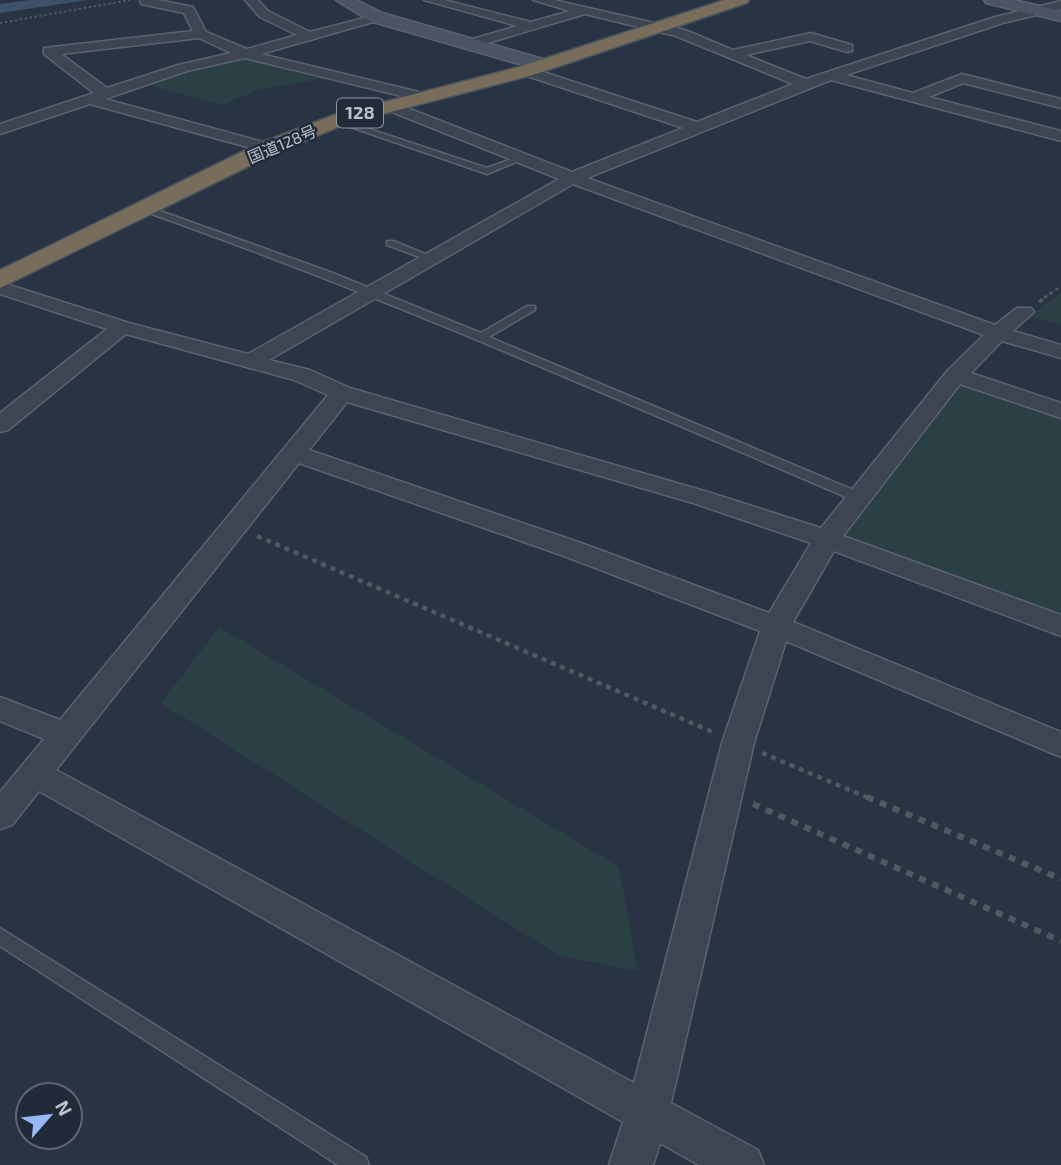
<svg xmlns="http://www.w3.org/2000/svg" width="1061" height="1165" viewBox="0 0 1061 1165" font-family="'Exo 2','Noto Sans JP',sans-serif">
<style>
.green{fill:#2a4044}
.water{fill:#3f506b}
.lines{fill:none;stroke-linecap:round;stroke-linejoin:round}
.lane-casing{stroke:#5b6370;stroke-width:3}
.street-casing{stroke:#5b6370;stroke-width:3}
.secondary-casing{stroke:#5b6370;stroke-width:3}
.highway-casing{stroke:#47505d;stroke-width:3}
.path-far4{stroke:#495d60;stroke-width:2;stroke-dasharray:2.5 2.5;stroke-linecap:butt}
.path-far3{stroke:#495d60;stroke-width:2.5;stroke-dasharray:3.5 3.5;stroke-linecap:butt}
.path-far2{stroke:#495d60;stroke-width:3.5;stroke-dasharray:4.5 4.5;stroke-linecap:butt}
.path-far1{stroke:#495d60;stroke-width:4.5;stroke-dasharray:5 5;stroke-linecap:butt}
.path{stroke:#495d60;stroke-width:6;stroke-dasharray:7 7;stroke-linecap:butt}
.lane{fill:#3d4553;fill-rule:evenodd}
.street{fill:#3d4553;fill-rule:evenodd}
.secondary{fill:#4b5465;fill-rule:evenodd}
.highway{fill:#786d5a;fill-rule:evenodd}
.labels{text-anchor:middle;stroke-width:5;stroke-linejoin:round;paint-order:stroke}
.far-street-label{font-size:16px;fill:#bac1cc;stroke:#212a38}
.shield{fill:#212a38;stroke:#8c94a0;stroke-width:2}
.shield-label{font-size:18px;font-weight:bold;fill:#bac1cc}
</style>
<rect width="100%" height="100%" fill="#283343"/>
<!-- green -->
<path class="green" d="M 239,55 L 332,77 L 261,89 L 221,105 L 141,83 Z
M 1061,292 L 1061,325 L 1030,317 Z
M 958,383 L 1061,415 L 1061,620 L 840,538 Z
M 219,627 L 619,867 L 638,971 L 559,956 L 161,703 Z"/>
<!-- water -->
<path class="water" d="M 30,0 L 88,0 L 0,13 L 0,4 Z"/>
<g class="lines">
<!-- lane casing -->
<g class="lane-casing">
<path id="lane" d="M 336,118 L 487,168 L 519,156 L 526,158 L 487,174 L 336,122 Z
M 143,207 L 149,207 L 330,272 L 481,333 L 527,306 L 535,306 L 535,310 L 489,337 L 863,494 L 864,497 L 863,500 L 853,500 C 618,400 385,296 143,211 Z
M 387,241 L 393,241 L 438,259 L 430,261 L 387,245 Z
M 0,928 L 366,1157 L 369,1165 L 338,1165 L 0,946 Z"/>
</g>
<!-- street casing -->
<g class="street-casing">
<path id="street" d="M 140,0 L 158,0 L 193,7 L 206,32 L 247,49 L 297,35 L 260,17 L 245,0 L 258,0 L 268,11 L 310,32 L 380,14 L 380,20 L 261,54 L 423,93 L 425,96 L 418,100 L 245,58 L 187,71 L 105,99 L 274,145 L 274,151 L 262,151 L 90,104 L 0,134 L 0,124 L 94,93 L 44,54 L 44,48 L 193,31 L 184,13 L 141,4 ZM 199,38 L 231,53 L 178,65 L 107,88 L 61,54 Z
M 424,0 L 444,0 L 531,22 L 570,11 L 533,0 L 554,0 L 685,30 L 733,50 L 811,33 L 852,45 L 852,51 L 847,52 L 810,41 L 746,55 L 806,79 L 995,17 L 1061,1 L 1061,9 L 1003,23 L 846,75 L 913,93 L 962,74 L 1061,99 L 1061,108 L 963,83 L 929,97 L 1061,131 L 1061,141 L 831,80 L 587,178 L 995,325 L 1017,308 L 1031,308 L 1034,312 L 1013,331 L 1061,345 L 1061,358 L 1002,341 L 971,373 L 1061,403 L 1061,418 L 960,384 L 843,536 L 1061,615 L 1061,636 L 834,551 L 793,622 L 1061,732 L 1061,757 L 786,641 L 754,743 L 671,1103 L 758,1150 L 764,1165 L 699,1165 L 660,1143 L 653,1165 L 609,1165 L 623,1122 L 39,791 L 12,825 L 0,829 L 0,792 L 44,739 L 0,721 L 0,697 L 60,720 L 328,395 L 294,380 L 126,334 L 8,430 L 0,432 L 0,413 L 107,329 L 0,294 L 0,282 L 129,323 L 248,354 L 559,179 L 382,108 L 382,102 L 392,102 L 572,172 L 683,128 L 521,74 L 521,68 L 531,68 L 697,122 L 793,84 L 676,36 L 585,14 L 471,48 L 466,47 L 466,41 L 517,26 ZM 573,184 L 984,335 L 948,370 L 821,528 L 711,493 L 350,388 L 310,370 L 269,360 ZM 347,402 L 693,503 L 811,543 L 769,613 L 584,544 L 309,450 ZM 299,463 L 564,556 L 760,631 L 722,743 L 634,1083 L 56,770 Z"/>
</g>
<!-- secondary casing -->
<g class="secondary-casing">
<path id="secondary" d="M 336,0 L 356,0 L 382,13 L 550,61 L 552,65 L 543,71 L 370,21 Z
M 984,0 L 1014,0 L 1061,11 L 1061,21 L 986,3 Z"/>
</g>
<!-- highway casing -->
<g class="highway-casing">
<path id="highway" d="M 724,0 L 749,0 L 747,3 L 533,75 L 348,123 L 276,153 L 0,288 L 0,270 L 260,143 L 334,115 L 519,67 Z"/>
</g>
<!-- path-far4 -->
<path class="path-far4" d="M 0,23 L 130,0"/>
<!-- path-far3 -->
<path class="path-far3" d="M 1044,298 L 1061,286"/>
<!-- path-far2 -->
<path class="path-far2" d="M 1039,302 L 1047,296"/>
<!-- path-far1 -->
<path class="path-far1" d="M 257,536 L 715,733
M 762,753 L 871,799"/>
<!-- path -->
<path class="path" d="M 867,797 L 1061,879
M 753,804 L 1061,941"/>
<!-- lane -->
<use href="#lane" class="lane"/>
<!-- street -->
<use href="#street" class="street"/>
<!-- secondary -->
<use href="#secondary" class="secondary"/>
<!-- highway -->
<use href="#highway" class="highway"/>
</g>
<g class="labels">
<!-- far-street labels -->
<g class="far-street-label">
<text transform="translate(282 144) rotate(-23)" y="6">国道128号</text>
</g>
<!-- shield labels -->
<rect class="shield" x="337" y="98.5" width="46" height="29" rx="5"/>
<g class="shield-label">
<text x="360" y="119">128</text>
</g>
</g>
<!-- north arrow -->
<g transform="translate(49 1116) rotate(62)"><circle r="33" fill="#212a38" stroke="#5e6673" stroke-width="2"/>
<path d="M0-5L12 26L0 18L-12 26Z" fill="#96b9f5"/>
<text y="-10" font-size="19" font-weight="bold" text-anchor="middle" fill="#bac1cc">N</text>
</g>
</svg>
